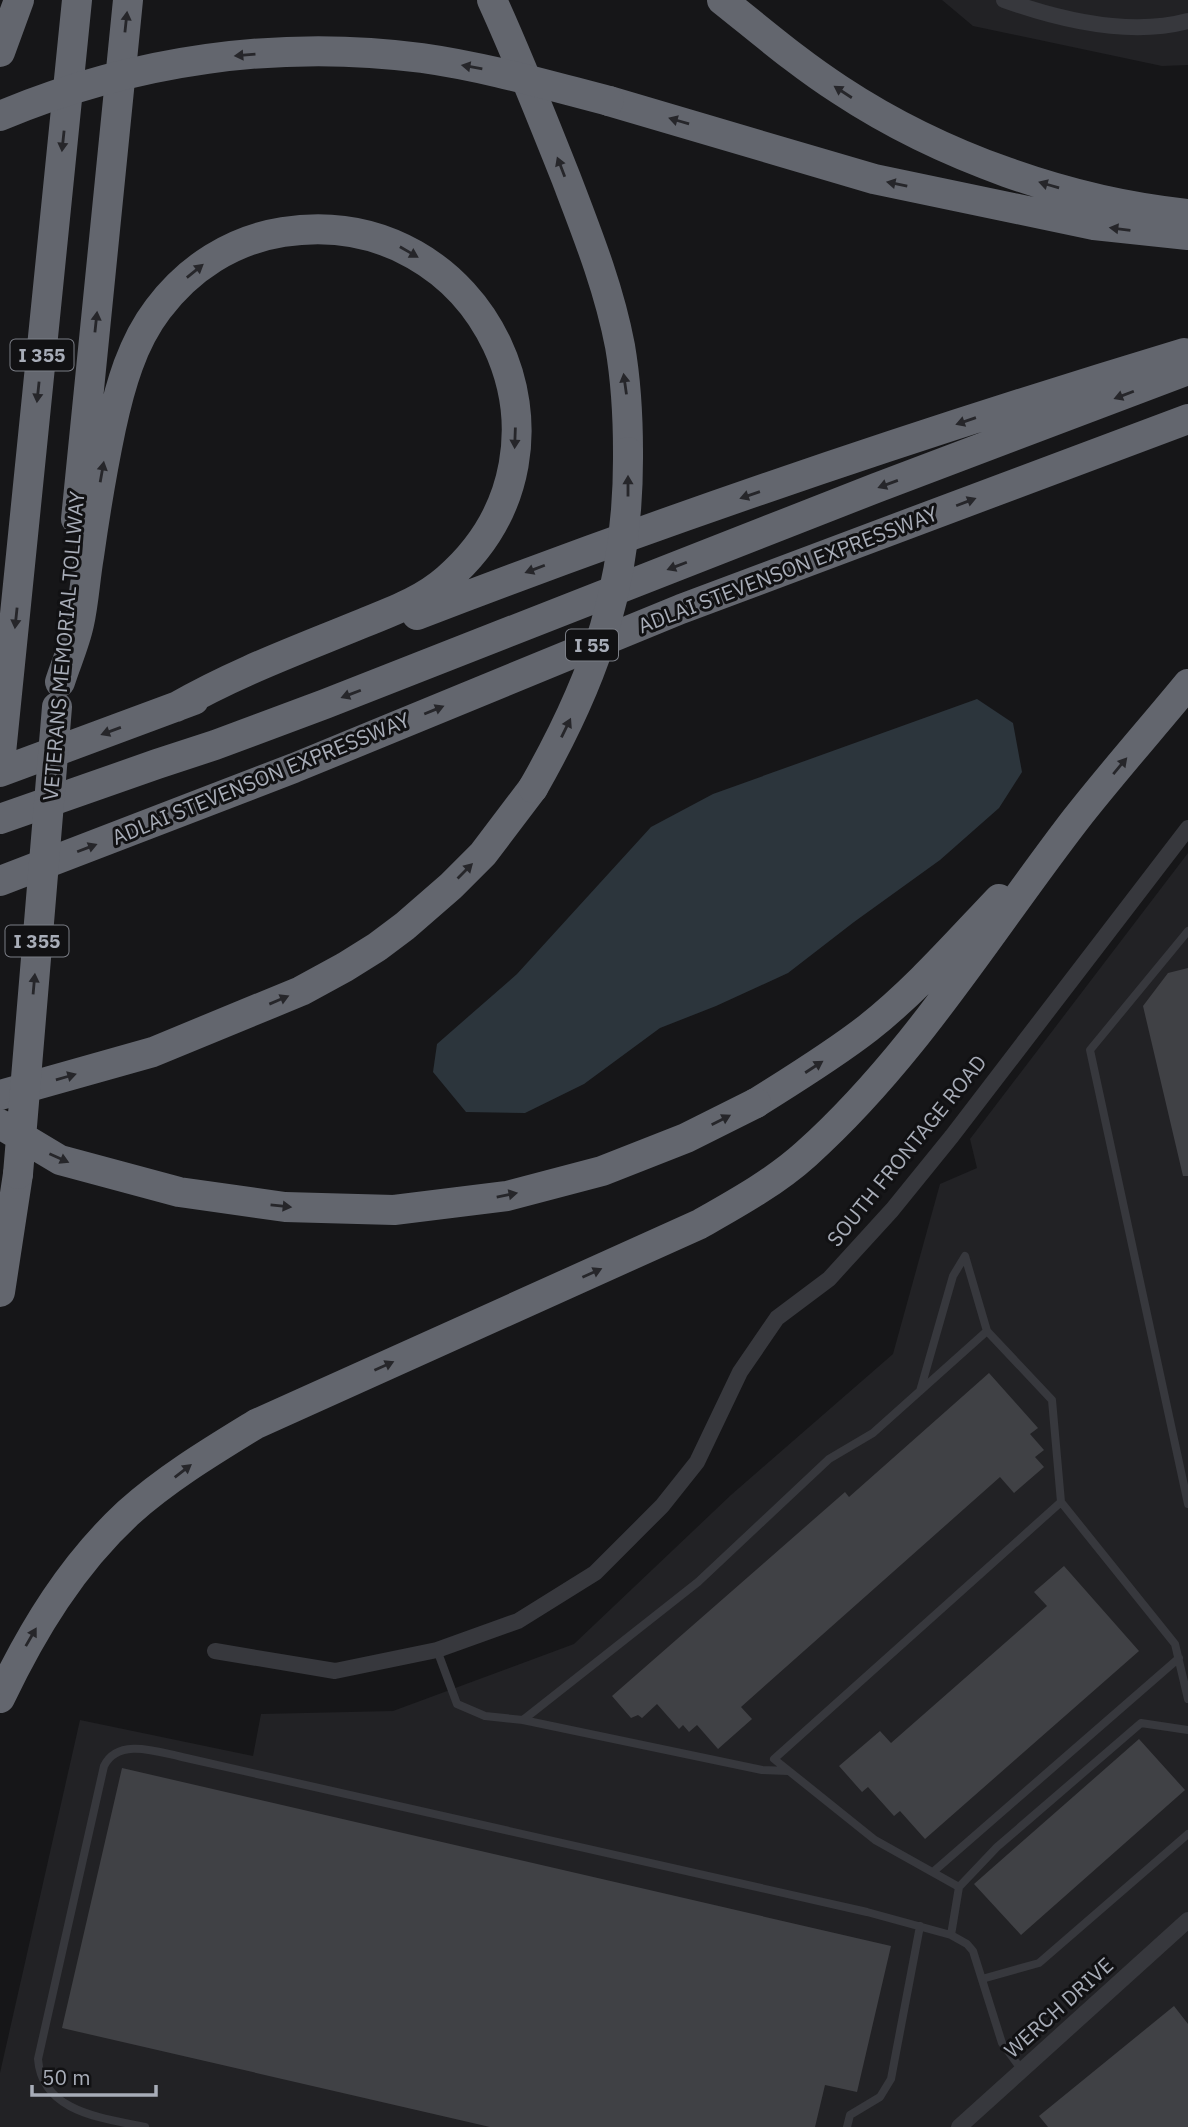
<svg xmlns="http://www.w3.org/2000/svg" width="1188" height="2127" viewBox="0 0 1188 2127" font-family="'IBM Plex Sans',sans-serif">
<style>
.built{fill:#222225}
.water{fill:#2c353c}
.building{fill:#404145}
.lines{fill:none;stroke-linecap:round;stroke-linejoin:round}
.lane{stroke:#37383d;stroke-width:8}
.street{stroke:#37383d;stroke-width:16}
.highway{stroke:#63666e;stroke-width:30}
.highway-bridge{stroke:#63666e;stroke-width:30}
.oneway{fill:#26262a}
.labels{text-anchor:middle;stroke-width:6;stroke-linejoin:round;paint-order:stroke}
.shield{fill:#111113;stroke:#7b7e86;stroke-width:2}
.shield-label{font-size:19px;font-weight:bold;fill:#a8adb8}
.street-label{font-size:21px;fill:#a8adb8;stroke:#111113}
</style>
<rect width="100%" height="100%" fill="#161618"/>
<!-- built -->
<path class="built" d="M 942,0 L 1188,0 L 1188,65 L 1162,66 L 973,26 Z
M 1188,853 L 1188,2127 L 0,2127 L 0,2073 L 80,1720 L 253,1756 L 261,1714 L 393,1711 L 574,1644 L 731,1495 L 893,1354 L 940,1184 L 977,1168 L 970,1139 Z"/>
<!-- water -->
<path class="water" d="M 977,699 L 1013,723 L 1022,772 L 999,808 L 940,860 L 854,922 L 788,973 L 716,1006 L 660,1028 L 584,1084 L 525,1113 L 466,1112 L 433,1072 L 437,1044 L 517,974 L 651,827 L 713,794 Z"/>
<!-- building -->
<path class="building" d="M 1188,968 L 1188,1176 L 1183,1176 L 1143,1006 L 1168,973 Z
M 989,1373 L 1038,1428 L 1030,1434 L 1044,1450 L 1035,1457 L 1044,1467 L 1014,1493 L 1000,1477 L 741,1707 L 752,1719 L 718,1749 L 697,1725 L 689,1732 L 683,1725 L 679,1729 L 657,1704 L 642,1718 L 638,1715 L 631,1718 L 612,1696 L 845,1492 L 849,1497 Z
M 1064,1566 L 1139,1651 L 925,1839 L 900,1811 L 894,1816 L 868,1787 L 862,1792 L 839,1766 L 880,1731 L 891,1743 L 1047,1606 L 1034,1592 Z
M 1139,1739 L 1185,1790 L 1021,1935 L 974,1884 Z
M 122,1768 L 891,1946 L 857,2092 L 825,2085 L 815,2127 L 490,2127 L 62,2028 Z
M 1174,2006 L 1188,2024 L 1188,2127 L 1048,2127 L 1039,2116 Z"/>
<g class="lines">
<!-- lane -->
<path class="lane" d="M 1188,931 L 1090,1050 L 1188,1504
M 920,1391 L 953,1276 L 965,1256 L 987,1331
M 437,1650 L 457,1704 L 485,1716 L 523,1720 L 762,1770 L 788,1771
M 523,1720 L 698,1582 L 829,1459 L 873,1433 L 987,1331 L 1052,1400 L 1061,1502
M 933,1872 L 1179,1658
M 959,1887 L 875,1840 L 774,1759 L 1061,1502 L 1175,1644 L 1188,1699
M 951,1935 L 959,1887 L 997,1847 L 1141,1723 L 1188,1730
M 982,1979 L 1039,1963 L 1188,1834
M 145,2127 C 104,2118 42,2113 38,2059 L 104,1766 C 118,1737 158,1752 182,1757 L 867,1912 L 951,1935 L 967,1944 L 973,1951 L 1002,2043 L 1021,2069
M 847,2127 L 850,2115 L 880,2097 L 891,2079 L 920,1926"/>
<!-- street -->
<path class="street" d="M 1004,0 C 1060,20 1129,37 1188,21
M 215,1651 L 335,1671 L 437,1650 L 518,1621 L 595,1573 L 662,1506 L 697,1462 L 740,1372 L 777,1318 L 829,1279 L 892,1210 L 952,1136 L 1188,828
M 959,2127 L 1188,1920"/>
<!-- highway -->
<path class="highway" d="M 492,0 C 519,59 542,118 566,178 C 587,233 609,288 620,346 C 626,381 628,416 628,452
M 722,0 C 761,31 798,63 840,90 C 940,156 1069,202 1188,214
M 0,52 L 19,0
M 609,101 L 874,179 L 1094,225 L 1188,235
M 76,519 L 128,0
M 417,615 C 669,518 926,431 1184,353
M 60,682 C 66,663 75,643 79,624 C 84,602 85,579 89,556 C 95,513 102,471 111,428 C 120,386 132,343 158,309 C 189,268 232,240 283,232 C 483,201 599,447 447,579 C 421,602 387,613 356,626 C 295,651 233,674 176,707
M 0,763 L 77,0
M 0,772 L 194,700
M 0,819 L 157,764 L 215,745 L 325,704 L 876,488 L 1188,370
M 0,881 L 294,768 L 681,609 L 1188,419
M 0,1095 L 153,1052 L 301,991 L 345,967 L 377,947 L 405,926 L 451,886 L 483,854 L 533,788
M 756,1103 C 794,1079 832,1056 868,1028 C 915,991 957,943 999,899
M 0,1292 L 18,1174
M 0,1698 C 33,1629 72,1565 128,1513 C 167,1478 212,1451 256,1424 L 700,1224 C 737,1203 775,1182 806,1154 C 914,1057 988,933 1076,819 C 1112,773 1151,729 1188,684"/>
<!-- highway-bridge -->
<path class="highway-bridge" d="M 0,116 C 133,60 279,39 422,58 C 486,67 547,85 609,101
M 533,788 C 597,676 629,582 628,452
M 0,1124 L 60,1160 L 179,1192 L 285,1207 L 394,1210 L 507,1196 L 602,1171 L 686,1138 L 756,1103
M 18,1174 L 57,707"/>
</g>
<!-- one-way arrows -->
<defs><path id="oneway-solid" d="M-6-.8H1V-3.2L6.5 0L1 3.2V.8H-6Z" transform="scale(1.75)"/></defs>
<g class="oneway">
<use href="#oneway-solid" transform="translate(126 22) rotate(-84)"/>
<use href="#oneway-solid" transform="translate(245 55) rotate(175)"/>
<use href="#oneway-solid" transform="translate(472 67) rotate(-170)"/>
<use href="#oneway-solid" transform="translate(843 92) rotate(-147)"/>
<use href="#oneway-solid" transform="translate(679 121) rotate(-164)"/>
<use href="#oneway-solid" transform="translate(63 141) rotate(96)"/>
<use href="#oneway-solid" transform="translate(561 167) rotate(-111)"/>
<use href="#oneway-solid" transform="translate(897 184) rotate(-168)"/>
<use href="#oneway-solid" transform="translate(1049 185) rotate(-164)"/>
<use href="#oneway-solid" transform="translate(1120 229) rotate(-173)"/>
<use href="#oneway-solid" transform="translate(409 252) rotate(30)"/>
<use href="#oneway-solid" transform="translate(195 271) rotate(-39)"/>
<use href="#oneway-solid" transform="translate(96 322) rotate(-84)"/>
<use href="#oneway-solid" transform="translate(625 384) rotate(-98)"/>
<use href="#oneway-solid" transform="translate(38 392) rotate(96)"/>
<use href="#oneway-solid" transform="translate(1124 395) rotate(159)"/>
<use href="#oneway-solid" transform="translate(966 421) rotate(161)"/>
<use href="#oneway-solid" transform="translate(515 438) rotate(92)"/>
<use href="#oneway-solid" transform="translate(102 472) rotate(-80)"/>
<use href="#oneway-solid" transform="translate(888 484) rotate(160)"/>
<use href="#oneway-solid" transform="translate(628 486) rotate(-90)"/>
<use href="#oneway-solid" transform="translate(750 495) rotate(161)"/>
<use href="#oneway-solid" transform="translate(966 502) rotate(-21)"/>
<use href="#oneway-solid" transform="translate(677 566) rotate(159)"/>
<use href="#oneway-solid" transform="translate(535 569) rotate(159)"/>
<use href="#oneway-solid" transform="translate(16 618) rotate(96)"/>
<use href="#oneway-solid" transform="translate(351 694) rotate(159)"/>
<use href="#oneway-solid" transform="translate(434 710) rotate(-22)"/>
<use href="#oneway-solid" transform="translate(566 728) rotate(-64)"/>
<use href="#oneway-solid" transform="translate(111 731) rotate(160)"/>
<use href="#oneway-solid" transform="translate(1120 766) rotate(-50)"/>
<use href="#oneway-solid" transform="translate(87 848) rotate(-21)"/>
<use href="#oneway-solid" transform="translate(465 871) rotate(-45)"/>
<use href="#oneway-solid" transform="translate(34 984) rotate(-85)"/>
<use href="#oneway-solid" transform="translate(279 1000) rotate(-23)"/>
<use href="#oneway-solid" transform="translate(814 1067) rotate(-33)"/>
<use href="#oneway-solid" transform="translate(66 1077) rotate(-16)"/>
<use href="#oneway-solid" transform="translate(721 1120) rotate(-27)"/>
<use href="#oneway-solid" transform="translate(59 1158) rotate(24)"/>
<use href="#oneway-solid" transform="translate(507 1195) rotate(-11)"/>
<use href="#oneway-solid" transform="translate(281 1206) rotate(6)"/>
<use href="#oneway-solid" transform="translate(592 1273) rotate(-24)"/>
<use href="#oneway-solid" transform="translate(384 1366) rotate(-24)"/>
<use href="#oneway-solid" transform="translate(183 1471) rotate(-38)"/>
<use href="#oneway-solid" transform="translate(31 1637) rotate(-60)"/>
</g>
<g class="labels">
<!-- shield labels -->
<g class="shield">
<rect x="10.5" y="339.5" width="63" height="31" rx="5"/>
<rect x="566" y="629.5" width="52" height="31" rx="5"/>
<rect x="5.5" y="925.5" width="63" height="31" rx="5"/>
</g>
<g class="shield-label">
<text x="42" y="362">I 355</text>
<text x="592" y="652">I 55</text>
<text x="37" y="948">I 355</text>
</g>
<!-- street labels -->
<g class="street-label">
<text transform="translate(788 570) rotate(-21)" y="7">ADLAI STEVENSON EXPRESSWAY</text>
<text transform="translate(64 646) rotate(-85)" y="7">VETERANS MEMORIAL TOLLWAY</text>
<text transform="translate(261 779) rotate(-22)" y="7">ADLAI STEVENSON EXPRESSWAY</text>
<text transform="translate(907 1151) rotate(-51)" y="7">SOUTH FRONTAGE ROAD</text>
<text transform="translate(1059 2008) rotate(-42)" y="7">WERCH DRIVE</text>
</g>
</g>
<!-- scale -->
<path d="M32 2085v10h124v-10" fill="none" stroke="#a8adb8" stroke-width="3.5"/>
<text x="42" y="2085" font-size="21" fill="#a8adb8" stroke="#111113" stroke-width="5" paint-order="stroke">50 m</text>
</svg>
